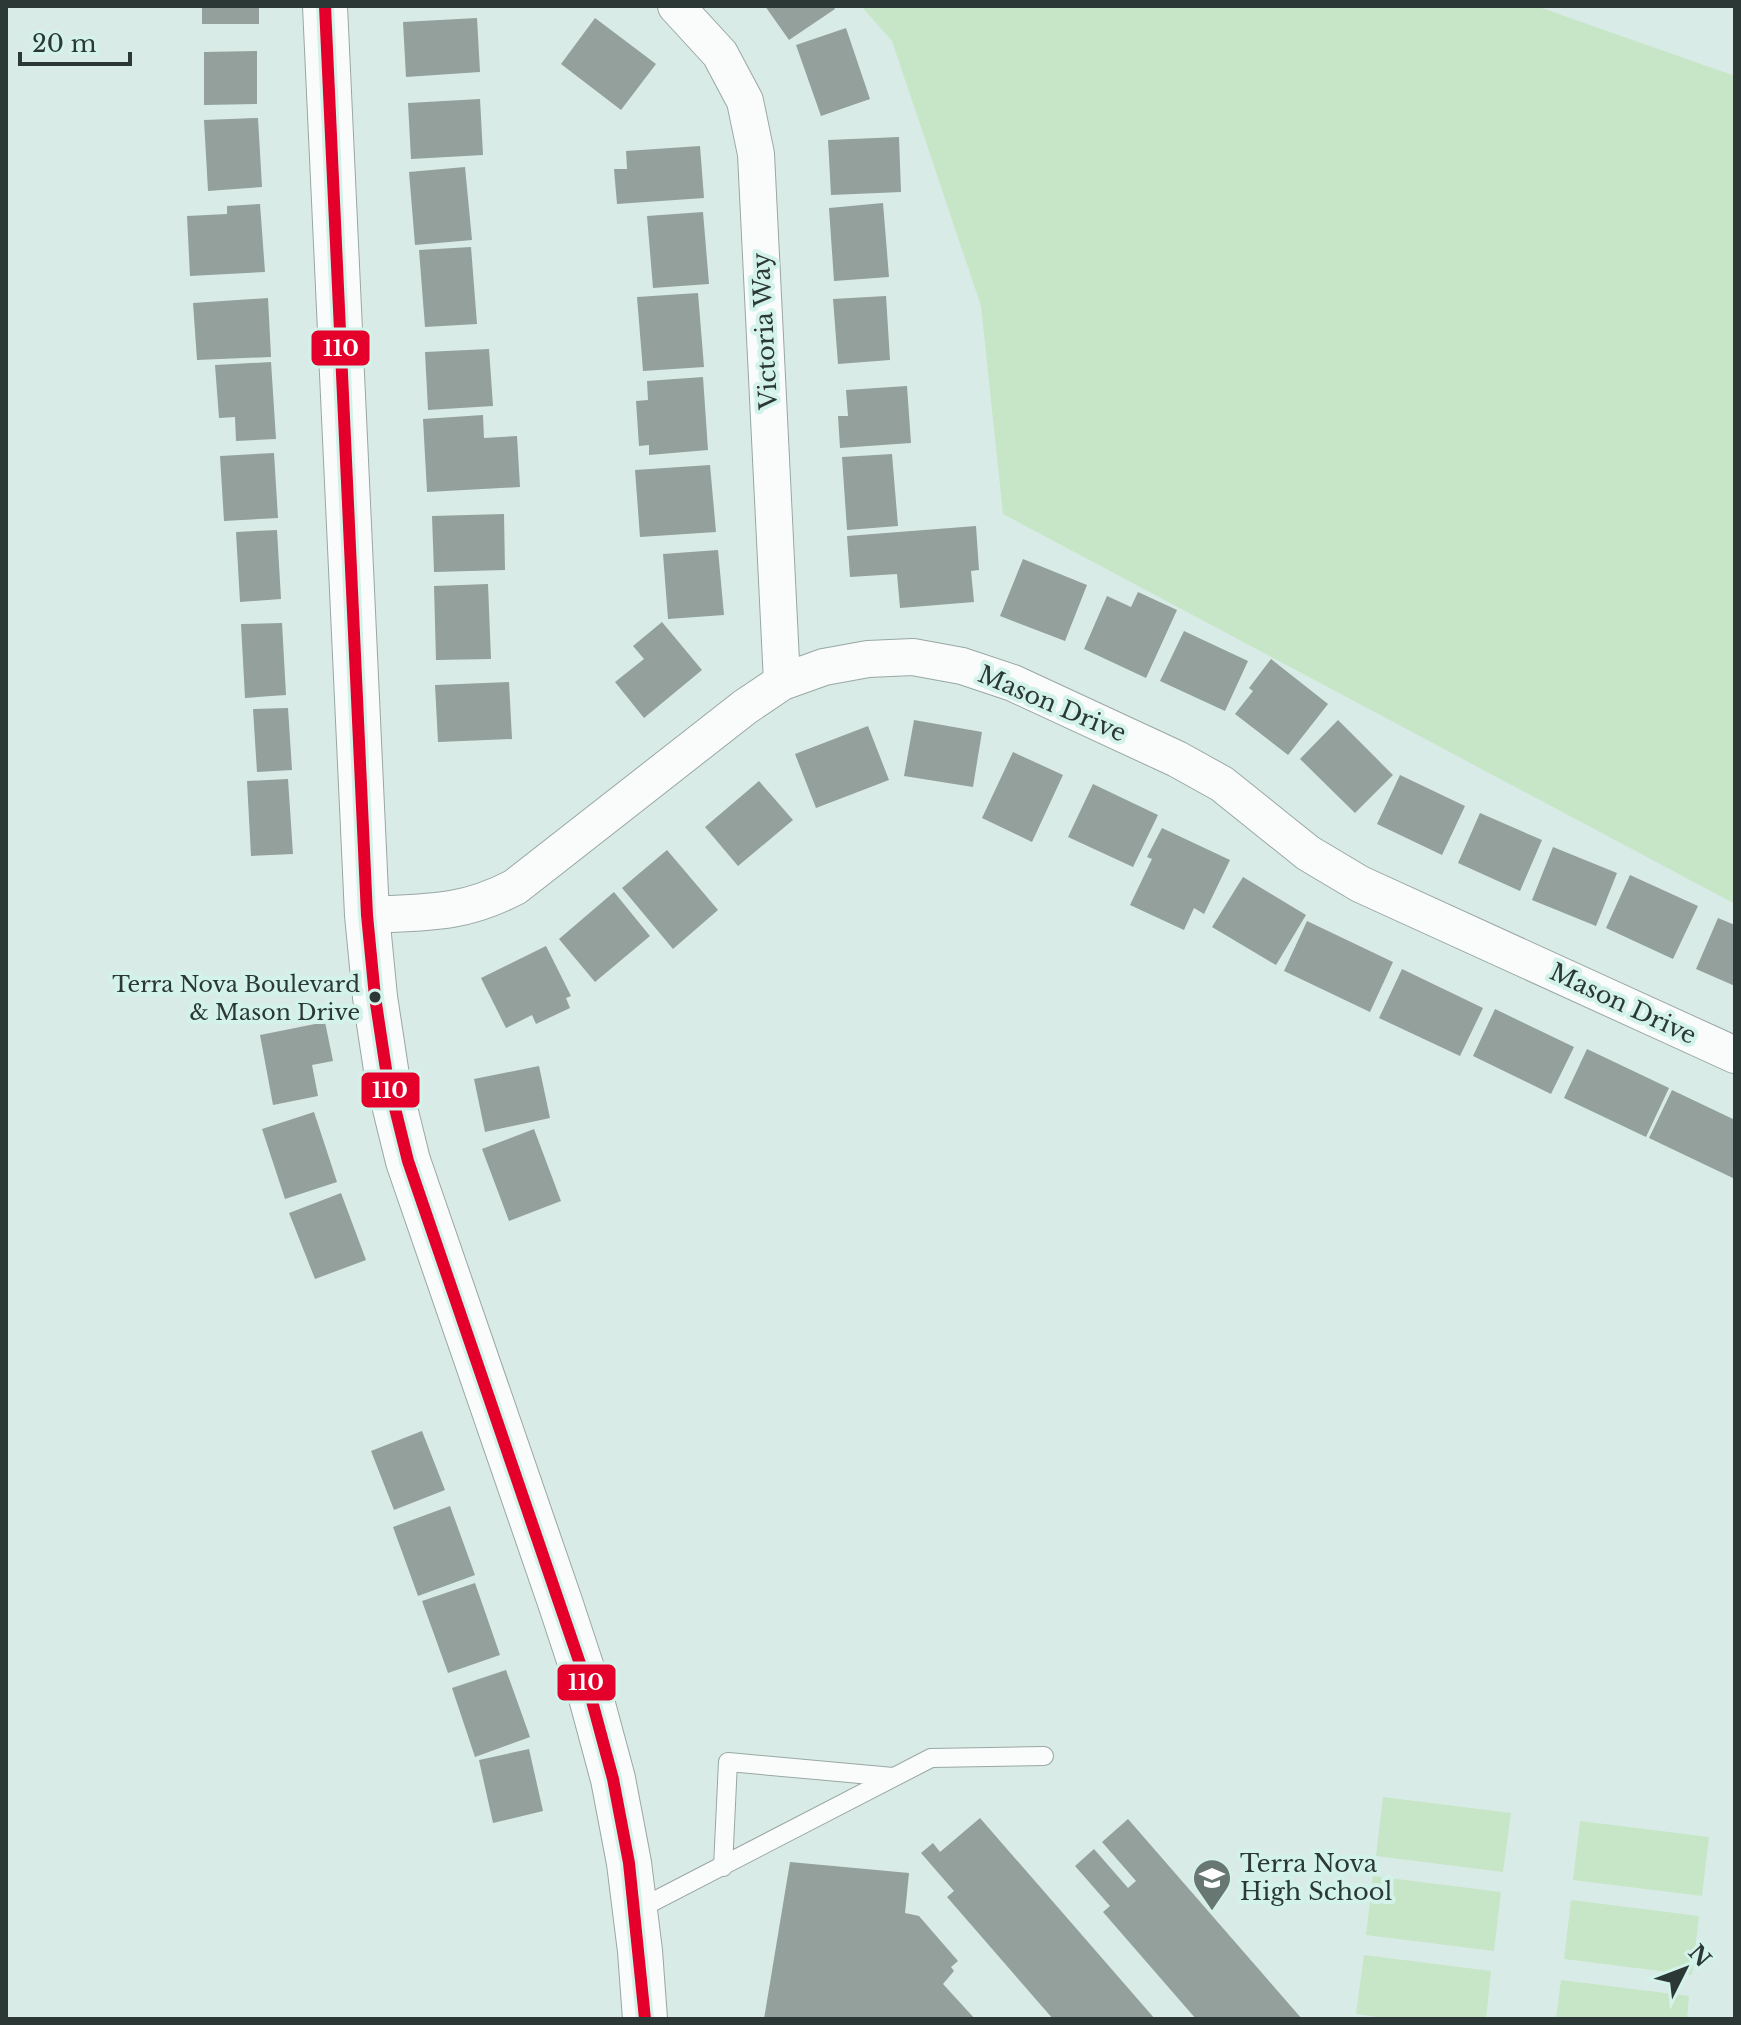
<svg xmlns="http://www.w3.org/2000/svg" width="1741" height="2025" viewBox="0 0 1741 2025" font-family="'Libre Baskerville',serif">
<style>
.green{fill:#c6e6c7}
.building{fill:#93a09b}
.lines{fill:none;stroke-linecap:round;stroke-linejoin:round}
.service-casing{stroke:#99a7a3;stroke-width:20}
.minor-casing{stroke:#99a7a3;stroke-width:38}
.tertiary-casing{stroke:#99a7a3;stroke-width:46}
.service{stroke:#f9fcfb;stroke-width:18}
.minor{stroke:#f9fcfb;stroke-width:36}
.tertiary{stroke:#f9fcfb;stroke-width:44}
.bus-1-casing{stroke:#d2f2ea;stroke-width:18}
.bus-1{stroke:#e4002b;stroke-width:12}
.bus-dot{fill:#2c3835;stroke:#d2f2ea;stroke-width:3}
.labels{text-anchor:middle;stroke-width:8;stroke-linejoin:round;paint-order:stroke}
.bus-label{font-size:22px;fill:#2c3835;stroke:#d2f2ea;text-anchor:end}
.street-label{font-size:24px;fill:#2c3835;stroke:#d2f2ea}
.poi-label{font-size:24px;fill:#2c3835;stroke:#d2f2ea;text-anchor:start}
.line-badge{stroke:#d2f2ea;stroke-width:3}
.badge-label{font-size:22px;text-anchor:middle;font-weight:bold;fill:#fff}
</style>
<rect width="100%" height="100%" fill="#d9ebe6"/>
<!-- green -->
<path class="green" d="M 861,6 L 1536,6 L 1735,76 L 1735,904 L 1003,514 L 981,306 L 892,41 Z
M 1383,1797 L 1511,1813 L 1503,1872 L 1376,1856 Z
M 1580,1821 L 1709,1837 L 1702,1896 L 1573,1880 Z
M 1373,1876 L 1501,1892 L 1494,1951 L 1366,1935 Z
M 1571,1900 L 1699,1916 L 1692,1975 L 1564,1959 Z
M 1364,1955 L 1491,1971 L 1486,2019 L 1392,2019 L 1356,2014 Z
M 1561,1980 L 1689,1996 L 1687,2019 L 1556,2019 Z"/>
<!-- building -->
<path class="building" d="M 202,6 L 259,6 L 259,24 L 202,24 Z
M 765,6 L 833,6 L 835,9 L 789,40 Z
M 477,18 L 480,72 L 406,77 L 403,22 Z
M 595,18 L 656,64 L 621,110 L 561,64 Z
M 846,28 L 870,99 L 821,116 L 796,45 Z
M 257,51 L 257,104 L 204,105 L 204,52 Z
M 480,99 L 483,155 L 411,159 L 408,103 Z
M 258,118 L 262,187 L 208,191 L 204,120 Z
M 899,137 L 901,192 L 831,195 L 828,140 Z
M 700,146 L 704,198 L 617,204 L 614,169 L 627,169 L 626,151 Z
M 465,167 L 472,240 L 415,245 L 409,172 Z
M 883,203 L 889,277 L 834,281 L 829,208 Z
M 260,204 L 265,272 L 190,276 L 187,216 L 227,214 L 227,206 Z
M 703,212 L 709,284 L 653,288 L 647,216 Z
M 471,247 L 477,324 L 425,327 L 419,250 Z
M 698,293 L 704,367 L 643,371 L 637,297 Z
M 886,296 L 890,360 L 838,364 L 833,299 Z
M 268,298 L 271,357 L 197,360 L 193,303 Z
M 489,349 L 493,406 L 428,410 L 425,352 Z
M 271,362 L 276,439 L 236,441 L 235,417 L 219,418 L 215,365 Z
M 703,377 L 708,450 L 649,455 L 649,445 L 639,446 L 636,401 L 648,400 L 647,381 Z
M 907,386 L 911,443 L 840,448 L 838,416 L 848,416 L 846,390 Z
M 483,415 L 484,438 L 517,436 L 520,487 L 427,492 L 423,419 Z
M 274,453 L 278,518 L 224,521 L 220,456 Z
M 892,454 L 898,526 L 847,530 L 842,457 Z
M 710,465 L 716,532 L 640,537 L 635,470 Z
M 504,514 L 505,570 L 434,572 L 432,516 Z
M 976,526 L 979,570 L 971,571 L 974,602 L 900,608 L 897,574 L 850,577 L 847,536 Z
M 277,530 L 281,599 L 240,602 L 236,532 Z
M 718,550 L 724,615 L 668,619 L 663,554 Z
M 1023,559 L 1087,585 L 1065,641 L 1000,616 Z
M 488,584 L 491,659 L 436,660 L 434,586 Z
M 1138,592 L 1177,610 L 1146,678 L 1084,649 L 1107,596 L 1131,607 Z
M 662,622 L 702,670 L 644,718 L 615,682 L 644,659 L 633,646 Z
M 282,623 L 286,695 L 245,698 L 241,624 Z
M 1184,631 L 1248,661 L 1225,711 L 1160,681 Z
M 1271,659 L 1328,704 L 1288,755 L 1235,714 L 1253,691 L 1249,688 Z
M 509,682 L 512,739 L 438,742 L 435,685 Z
M 288,708 L 292,770 L 257,772 L 253,709 Z
M 914,720 L 982,732 L 973,787 L 904,776 Z
M 1338,720 L 1393,775 L 1355,813 L 1300,759 Z
M 868,726 L 889,780 L 816,808 L 795,754 Z
M 1013,752 L 1063,775 L 1032,842 L 982,818 Z
M 1400,775 L 1465,806 L 1442,855 L 1377,824 Z
M 288,779 L 293,854 L 251,856 L 247,781 Z
M 759,781 L 793,820 L 738,866 L 705,827 Z
M 1093,784 L 1158,815 L 1133,867 L 1068,837 Z
M 1480,813 L 1542,840 L 1520,891 L 1458,863 Z
M 1162,828 L 1230,860 L 1204,914 L 1194,908 L 1184,930 L 1130,905 L 1152,859 L 1147,857 Z
M 1553,847 L 1617,873 L 1596,926 L 1532,900 Z
M 667,850 L 718,910 L 673,949 L 622,888 Z
M 1630,875 L 1698,906 L 1673,959 L 1606,928 Z
M 1243,877 L 1306,915 L 1276,965 L 1212,927 Z
M 614,892 L 650,936 L 595,982 L 559,939 Z
M 1718,918 L 1735,925 L 1735,986 L 1696,969 Z
M 1307,921 L 1393,962 L 1370,1012 L 1284,971 Z
M 546,946 L 571,996 L 566,998 L 570,1008 L 536,1024 L 532,1015 L 506,1028 L 481,978 Z
M 1402,969 L 1483,1008 L 1460,1056 L 1379,1018 Z
M 1495,1009 L 1574,1047 L 1551,1094 L 1473,1056 Z
M 325,1022 L 333,1061 L 312,1065 L 318,1096 L 273,1105 L 260,1035 Z
M 1587,1049 L 1669,1088 L 1646,1137 L 1564,1098 Z
M 539,1066 L 550,1118 L 485,1132 L 474,1079 Z
M 1672,1090 L 1735,1120 L 1735,1179 L 1649,1138 Z
M 314,1112 L 337,1182 L 285,1199 L 262,1129 Z
M 534,1129 L 561,1201 L 509,1221 L 482,1149 Z
M 341,1193 L 366,1260 L 315,1279 L 289,1213 Z
M 422,1431 L 445,1490 L 394,1510 L 371,1451 Z
M 450,1506 L 475,1575 L 418,1596 L 393,1527 Z
M 475,1583 L 500,1655 L 448,1673 L 422,1601 Z
M 506,1670 L 530,1737 L 475,1757 L 452,1688 Z
M 529,1749 L 543,1811 L 493,1823 L 479,1760 Z
M 980,1818 L 1155,2019 L 1053,2019 L 947,1897 L 954,1891 L 921,1853 L 933,1843 L 940,1852 Z
M 1128,1819 L 1302,2019 L 1196,2019 L 1103,1912 L 1110,1906 L 1075,1866 L 1094,1849 L 1128,1888 L 1136,1881 L 1102,1842 Z
M 790,1862 L 909,1873 L 905,1913 L 919,1916 L 958,1961 L 951,1967 L 954,1971 L 943,1984 L 975,2019 L 764,2019 Z"/>
<g class="lines">
<!-- service casing -->
<g class="service-casing">
<path id="service" d="M 723,1867 L 728,1762 L 893,1777
M 635,1911 L 931,1758 L 1044,1756"/>
</g>
<!-- minor casing -->
<g class="minor-casing">
<path id="minor" d="M 676,6 L 720,54 L 745,101 L 756,154 L 782,682
M 367,915 C 426,912 461,915 515,887 L 745,707 L 782,682 L 824,667 L 868,659 L 913,657 L 962,666 L 1013,683 L 1177,759 L 1222,784 L 1308,853 L 1360,884 L 1735,1055"/>
</g>
<!-- tertiary casing -->
<g class="tertiary-casing">
<path id="tertiary" d="M 325,6 L 367,915 L 375,997 L 387,1076 L 408,1161 L 560,1602 L 589,1690 L 613,1779 L 629,1863 L 640,1951 L 645,2019"/>
</g>
<!-- service -->
<use href="#service" class="service"/>
<!-- minor -->
<use href="#minor" class="minor"/>
<!-- tertiary -->
<use href="#tertiary" class="tertiary"/>
<!-- bus-1 casing -->
<g class="bus-1-casing">
<path id="bus-1" d="M 325,6 L 367,915 L 375,997 L 387,1076 L 408,1161 L 589,1690 L 613,1779 L 629,1863 L 645,2019"/>
</g>
<!-- bus-1 -->
<use href="#bus-1" class="bus-1"/>
</g>
<!-- icons -->
<defs>
<g id="school-pin" transform="scale(2)"><path d="M0 17L-7.5 6A9.5 9.5 0 1 1 7.5 6Z" fill="#697773" stroke="#d2f2ea"/><path d="M0-5L7-2L0 1L-7-2ZM-4 1L0 2.5L4 1V4Q0 6-4 4Z" fill="#fff"/></g>
</defs>
<g fill-rule="evenodd">
<use href="#school-pin" x="1212" y="1878"/>
</g>
<!-- markers -->
<circle class="bus-dot" cx="375" cy="997" r="7"/>
<g class="labels">
<!-- bus labels -->
<g class="bus-label">
<text x="360" y="992">Terra Nova Boulevard<tspan x="360" dy="28">&amp; Mason Drive</tspan></text>
</g>
<!-- street labels -->
<g class="street-label">
<text transform="translate(765 331) rotate(-93)" y="8">Victoria Way</text>
<text transform="translate(1052 704) rotate(23)" y="8">Mason Drive</text>
<text transform="translate(1623 1004) rotate(25)" y="8">Mason Drive</text>
</g>
<!-- poi labels -->
<g class="poi-label">
<text x="1240" y="1872">Terra Nova<tspan x="1240" dy="28">High School</tspan></text>
</g>
</g>
<g class="line-badge">
<rect x="310" y="329" width="61" height="38" rx="8" fill="#e4002b"/>
<rect x="360" y="1071" width="61" height="38" rx="8" fill="#e4002b"/>
<rect x="556" y="1663" width="61" height="39" rx="8" fill="#e4002b"/>
</g>
<g class="badge-label">
<text x="341" y="356">110</text>
<text x="390" y="1098">110</text>
<text x="586" y="1690">110</text>
</g>
<!-- border -->
<rect width="1741" height="2025" fill="none" stroke="#2c3835" stroke-width="16"/>
<!-- north arrow -->
<g transform="translate(1685 1969) rotate(48)" stroke="#d2f2ea" stroke-width="6" paint-order="stroke">
<path d="M0-6L14 30L0 20L-14 30Z" fill="#2c3835"/>
<text y="-12" font-size="22" font-weight="bold" text-anchor="middle" fill="#2c3835">N</text>
</g>
<!-- scale -->
<path d="M20 52v12h110v-12" fill="none" stroke="#2c3835" stroke-width="4"/>
<text x="32" y="52" font-size="24" fill="#2c3835" stroke="#d2f2ea" stroke-width="6" paint-order="stroke">20 m</text>
</svg>
